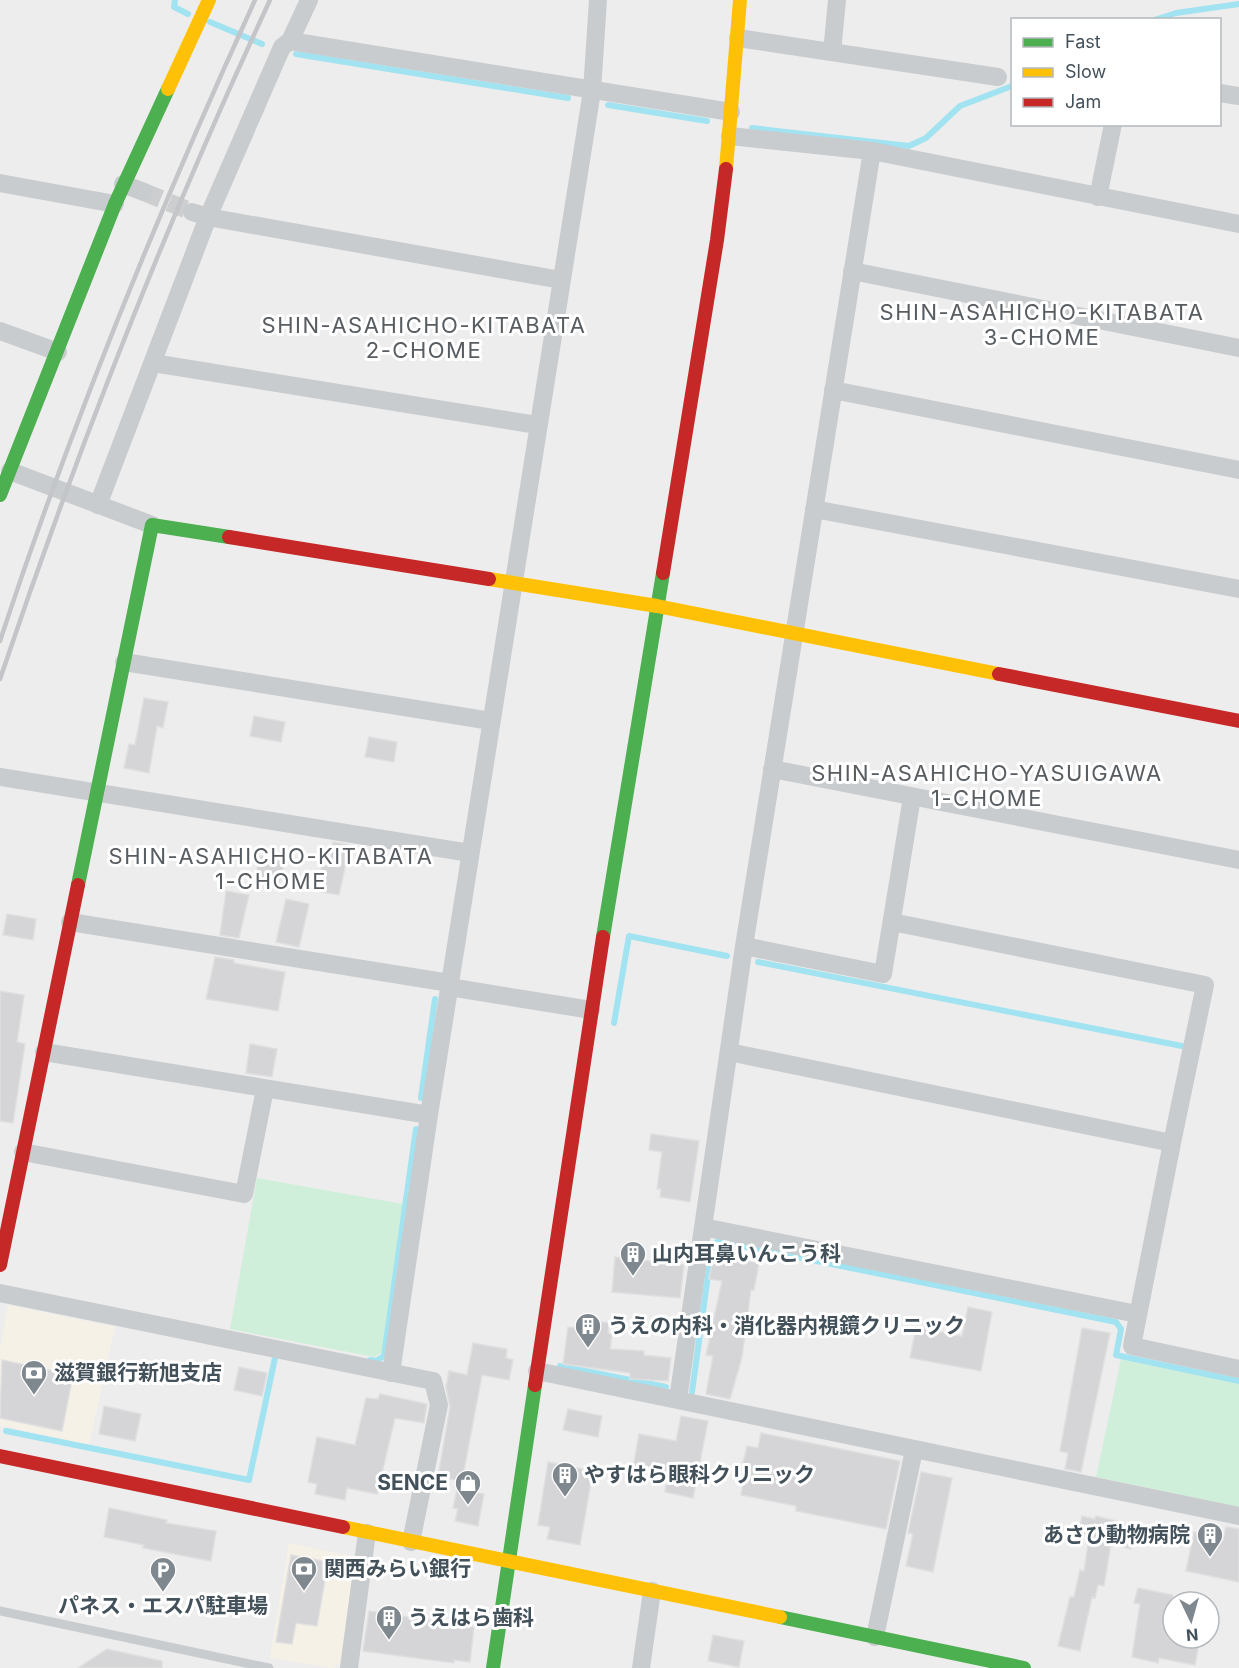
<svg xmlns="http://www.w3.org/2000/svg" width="1239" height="1668" viewBox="0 0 1239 1668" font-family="Inter,'Noto Sans JP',sans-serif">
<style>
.commercial{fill:#f6f1e7}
.green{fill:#cfefda}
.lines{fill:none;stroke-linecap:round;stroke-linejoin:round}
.stream{stroke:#a1e3f0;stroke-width:6}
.building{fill:#d5d5d7;stroke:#dfdfe0;stroke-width:1.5}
.street-tunnel{stroke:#ccced0;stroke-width:18;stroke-dasharray:18 9;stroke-linecap:butt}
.lane{stroke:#c9ccce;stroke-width:9}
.street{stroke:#c9ccce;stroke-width:18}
.fast{stroke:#4caf50;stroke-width:14}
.slow{stroke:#ffc107;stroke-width:14}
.jam{stroke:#c62828;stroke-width:14}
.rail{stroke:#c3c5c8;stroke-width:4.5}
.labels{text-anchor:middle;stroke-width:6;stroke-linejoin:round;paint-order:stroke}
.poi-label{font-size:21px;font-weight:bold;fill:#43515b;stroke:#fff;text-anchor:start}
.neighbourhood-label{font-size:22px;letter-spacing:1.5px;fill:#585d62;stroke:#fff}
</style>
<rect width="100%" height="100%" fill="#eeeded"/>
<!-- commercial -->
<path class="commercial" d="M 8,1305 L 115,1327 L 89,1445 L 0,1425 L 0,1349 Z
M 289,1543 L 356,1557 L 340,1663 L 333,1668 L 270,1658 Z"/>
<!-- green -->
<path class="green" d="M 257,1178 L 403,1204 L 383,1352 L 374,1357 L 230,1329 Z
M 1121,1359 L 1239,1384 L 1239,1507 L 1096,1477 Z"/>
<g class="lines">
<!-- stream -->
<path class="stream" d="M 175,0 L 174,7 L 188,14
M 1154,20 L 1176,13 L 1239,4
M 210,22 L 262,44
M 296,54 L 568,98
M 608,105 L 707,121
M 752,128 L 909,146 L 926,138 L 960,106 L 1012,86
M 758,962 L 1182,1046
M 614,1023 L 629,936 L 727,956
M 421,1098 L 435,999
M 370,1360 L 376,1361 L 384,1356 L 416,1129
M 560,1366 L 666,1387
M 692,1392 L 712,1246 L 718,1241 L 1116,1322 L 1121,1329 L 1116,1355 L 1239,1381
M 6,1431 L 249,1480 L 275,1358"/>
</g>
<!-- building -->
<path class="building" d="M 144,698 L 168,702 L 163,728 L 157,726 L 149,773 L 124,768 L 129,744 L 135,745 Z
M 254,716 L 285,722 L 281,742 L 250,736 Z
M 369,737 L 397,742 L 394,762 L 365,757 Z
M 333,842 L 350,845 L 339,895 L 317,891 L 322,865 L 329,866 Z
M 260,856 L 284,862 L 279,885 L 255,879 Z
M 226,891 L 249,895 L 239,938 L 220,935 Z
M 286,899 L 309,904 L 299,947 L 276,942 Z
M 7,914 L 36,919 L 33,940 L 3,935 Z
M 215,957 L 234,960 L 234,963 L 285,972 L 278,1011 L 206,999 Z
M 0,991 L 24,995 L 17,1042 L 25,1044 L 13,1123 L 0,1121 Z
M 250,1044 L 277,1049 L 272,1077 L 246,1073 Z
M 651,1134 L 699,1141 L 690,1202 L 660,1197 L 661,1189 L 657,1189 L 662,1152 L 649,1150 Z
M 720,1245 L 735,1247 L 734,1258 L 759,1263 L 754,1290 L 751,1290 L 742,1357 L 730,1399 L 706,1394 L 713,1356 L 706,1355 L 722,1281 L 709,1279 L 714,1253 L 719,1254 Z
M 615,1257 L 684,1265 L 680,1298 L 612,1292 Z
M 968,1307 L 992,1312 L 981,1371 L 910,1358 L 916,1327 L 962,1336 Z
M 594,1321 L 609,1323 L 608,1333 L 612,1334 L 610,1349 L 644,1351 L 644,1355 L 671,1358 L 668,1381 L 633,1379 L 630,1379 L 630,1373 L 563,1364 L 568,1327 L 592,1330 Z
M 1082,1328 L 1110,1333 L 1081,1472 L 1065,1469 L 1068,1453 L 1060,1451 Z
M 473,1343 L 507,1349 L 506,1358 L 513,1360 L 509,1380 L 482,1375 L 462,1481 L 438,1477 L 450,1407 L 446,1387 L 449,1371 L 467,1375 Z
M 2,1360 L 73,1375 L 62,1431 L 0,1418 Z
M 239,1367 L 267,1373 L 262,1396 L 234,1390 Z
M 380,1394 L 427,1404 L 424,1423 L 395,1418 L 377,1494 L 347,1488 L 345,1500 L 315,1494 L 317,1484 L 308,1482 L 317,1437 L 355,1445 L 366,1398 L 378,1399 Z
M 104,1406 L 141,1414 L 135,1441 L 99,1434 Z
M 568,1409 L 602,1416 L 598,1437 L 563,1430 Z
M 681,1416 L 708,1421 L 693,1498 L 665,1492 L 668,1474 L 633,1468 L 639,1434 L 676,1441 Z
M 761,1433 L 900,1461 L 886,1529 L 796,1511 L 796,1506 L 741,1495 L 746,1468 L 742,1467 L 747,1446 L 758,1448 Z
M 548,1462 L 593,1471 L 580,1545 L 547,1539 L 550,1527 L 538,1525 Z
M 921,1472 L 952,1478 L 933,1572 L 906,1566 L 913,1534 L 908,1533 Z
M 457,1489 L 484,1494 L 478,1526 L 455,1521 L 458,1509 L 453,1508 Z
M 109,1508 L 167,1520 L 166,1523 L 216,1531 L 211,1561 L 143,1548 L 144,1545 L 104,1537 Z
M 1082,1516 L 1095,1519 L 1096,1516 L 1136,1526 L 1131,1549 L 1111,1544 L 1104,1586 L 1098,1585 L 1095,1598 L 1092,1597 L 1080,1651 L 1058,1646 L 1070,1597 L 1074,1597 L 1080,1570 L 1084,1571 L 1089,1538 L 1078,1536 Z
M 1226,1527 L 1239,1529 L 1239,1582 L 1186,1571 L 1194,1532 L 1223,1540 Z
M 291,1555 L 328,1562 L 317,1626 L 296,1623 L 292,1644 L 276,1642 Z
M 1138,1588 L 1173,1595 L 1168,1620 L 1172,1621 L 1168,1638 L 1200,1638 L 1195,1665 L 1159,1658 L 1158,1663 L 1132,1657 L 1140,1604 L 1134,1603 Z
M 369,1611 L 474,1627 L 470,1662 L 454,1660 L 454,1663 L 363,1651 Z
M 713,1635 L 744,1641 L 739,1667 L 708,1661 Z
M 107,1649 L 162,1661 L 162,1668 L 78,1668 Z"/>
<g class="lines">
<!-- street-tunnel -->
<path class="street-tunnel" d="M 144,192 L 192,212"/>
<!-- lane -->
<path class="lane" d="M 0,1611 L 269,1668"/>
<!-- street -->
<path class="street" d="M 738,38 L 998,77
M 290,41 L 731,112
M 832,52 L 837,0
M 1220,93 L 1239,96
M 730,136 L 872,151
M 0,183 L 115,204
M 123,184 L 144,192
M 1098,197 L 1113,124
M 192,212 L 208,217 L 561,280
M 852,271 L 1239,348
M 0,331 L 58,352
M 153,363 L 537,425
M 833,390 L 1239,470
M 10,471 L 152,525
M 98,505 L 208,217 L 282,47 L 290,41 L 309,0
M 814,509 L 1239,589
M 124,662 L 491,721
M 772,769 L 1239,860
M 0,777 L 470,853
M 70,922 L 450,983
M 892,922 L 1205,985 L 1172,1143
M 744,946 L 883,974 L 912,797
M 449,987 L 591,1010
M 44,1052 L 429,1115
M 729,1052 L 1172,1143 L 1132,1346 L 1239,1369
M 23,1152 L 244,1194 L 265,1089
M 703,1227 L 1137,1314
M 0,1293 L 433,1381 L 439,1405 L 411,1542
M 537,1371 L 1239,1516
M 391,1373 L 429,1115 L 592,91 L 598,0
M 678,1399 L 744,946 L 872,151 L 1239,224
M 875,1637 L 914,1450
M 349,1668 L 367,1533
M 641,1668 L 652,1591"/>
<!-- fast -->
<path class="fast" d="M 0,495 L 115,204 L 168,89
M 78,885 L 152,525 L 229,537
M 603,937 L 663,573
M 780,1617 L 1024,1668
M 493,1668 L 535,1385"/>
<!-- slow -->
<path class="slow" d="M 168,89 L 209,0
M 726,169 L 740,0
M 489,579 L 657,606 L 999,674
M 343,1527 L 780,1617"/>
<!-- jam -->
<path class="jam" d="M 229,537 L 489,579
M 663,573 L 717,240 L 726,169
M 999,674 L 1239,721
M 0,1265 L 78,885
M 535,1385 L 603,937
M 0,1456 L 343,1527"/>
<!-- rail -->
<path class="rail" d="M 0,641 C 72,422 159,210 255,0
M 0,679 C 78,448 167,221 270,0"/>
</g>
<!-- icons -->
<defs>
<g id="building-pin" transform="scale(1.35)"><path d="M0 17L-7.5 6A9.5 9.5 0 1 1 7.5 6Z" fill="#7f888e" stroke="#fff"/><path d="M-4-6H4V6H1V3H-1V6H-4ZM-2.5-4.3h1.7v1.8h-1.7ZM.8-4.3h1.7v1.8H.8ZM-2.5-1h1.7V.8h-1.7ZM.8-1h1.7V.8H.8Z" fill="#fff"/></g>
<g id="bank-pin" transform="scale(1.35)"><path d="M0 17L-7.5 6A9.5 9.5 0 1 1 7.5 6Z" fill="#7f888e" stroke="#fff"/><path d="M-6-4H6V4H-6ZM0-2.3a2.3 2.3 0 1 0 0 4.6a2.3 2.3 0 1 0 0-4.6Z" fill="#fff"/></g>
<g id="shop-pin" transform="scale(1.35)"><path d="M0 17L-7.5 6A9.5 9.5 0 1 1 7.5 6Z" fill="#7f888e" stroke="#fff"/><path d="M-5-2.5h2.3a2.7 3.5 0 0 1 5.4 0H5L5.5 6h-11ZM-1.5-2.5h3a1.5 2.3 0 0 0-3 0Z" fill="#fff"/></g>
<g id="parking-pin" transform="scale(1.35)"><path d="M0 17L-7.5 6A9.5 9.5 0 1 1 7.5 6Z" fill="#7f888e" stroke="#fff"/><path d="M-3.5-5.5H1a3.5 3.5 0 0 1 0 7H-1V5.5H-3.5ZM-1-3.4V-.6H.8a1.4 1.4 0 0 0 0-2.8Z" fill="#fff"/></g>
</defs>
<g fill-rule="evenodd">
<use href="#building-pin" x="633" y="1254"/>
<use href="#building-pin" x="588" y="1326"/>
<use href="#bank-pin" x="34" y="1373"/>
<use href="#building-pin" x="565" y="1475"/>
<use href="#shop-pin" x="468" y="1483"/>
<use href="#building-pin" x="1210" y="1535"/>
<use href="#bank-pin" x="304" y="1569"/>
<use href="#parking-pin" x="163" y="1570"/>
<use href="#building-pin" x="389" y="1618"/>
</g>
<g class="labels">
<!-- poi labels -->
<g class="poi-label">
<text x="652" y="1261">山内耳鼻いんこう科</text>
<text x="608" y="1333">うえの内科・消化器内視鏡クリニック</text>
<text x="54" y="1380">滋賀銀行新旭支店</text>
<text x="584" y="1482">やすはら眼科クリニック</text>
<text x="448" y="1490" text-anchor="end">SENCE</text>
<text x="1190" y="1542" text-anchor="end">あさひ動物病院</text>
<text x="324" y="1576">関西みらい銀行</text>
<text x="163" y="1613" text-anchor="middle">パネス・エスパ駐車場</text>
<text x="408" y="1625">うえはら歯科</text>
</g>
<!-- neighbourhood labels -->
<g class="neighbourhood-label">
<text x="1042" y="320">SHIN-ASAHICHO-KITABATA<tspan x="1042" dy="25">3-CHOME</tspan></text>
<text x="424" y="333">SHIN-ASAHICHO-KITABATA<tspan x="424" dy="25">2-CHOME</tspan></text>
<text x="987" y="781">SHIN-ASAHICHO-YASUIGAWA<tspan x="987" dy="25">1-CHOME</tspan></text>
<text x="271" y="864">SHIN-ASAHICHO-KITABATA<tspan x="271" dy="25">1-CHOME</tspan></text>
</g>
</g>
<!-- legend -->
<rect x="1011" y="18" width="210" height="108" fill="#ffffff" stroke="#b4b9bd" stroke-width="1.5"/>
<rect x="1023" y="38" width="30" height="9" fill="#4caf50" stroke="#b4b9bd" stroke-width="1.5"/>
<text x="1065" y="48" font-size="18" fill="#43515b">Fast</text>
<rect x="1023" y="68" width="30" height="9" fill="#ffc107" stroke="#b4b9bd" stroke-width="1.5"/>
<text x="1065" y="78" font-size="18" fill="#43515b">Slow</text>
<rect x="1023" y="98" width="30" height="9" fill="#c62828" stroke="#b4b9bd" stroke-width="1.5"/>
<text x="1065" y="108" font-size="18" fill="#43515b">Jam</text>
<!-- north arrow -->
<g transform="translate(1191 1620) rotate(175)"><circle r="28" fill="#ffffff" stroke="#b4b9bd" stroke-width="1.5"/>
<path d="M0-4.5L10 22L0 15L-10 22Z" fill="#7f888e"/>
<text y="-9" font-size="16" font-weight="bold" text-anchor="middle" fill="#43515b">N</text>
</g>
</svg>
